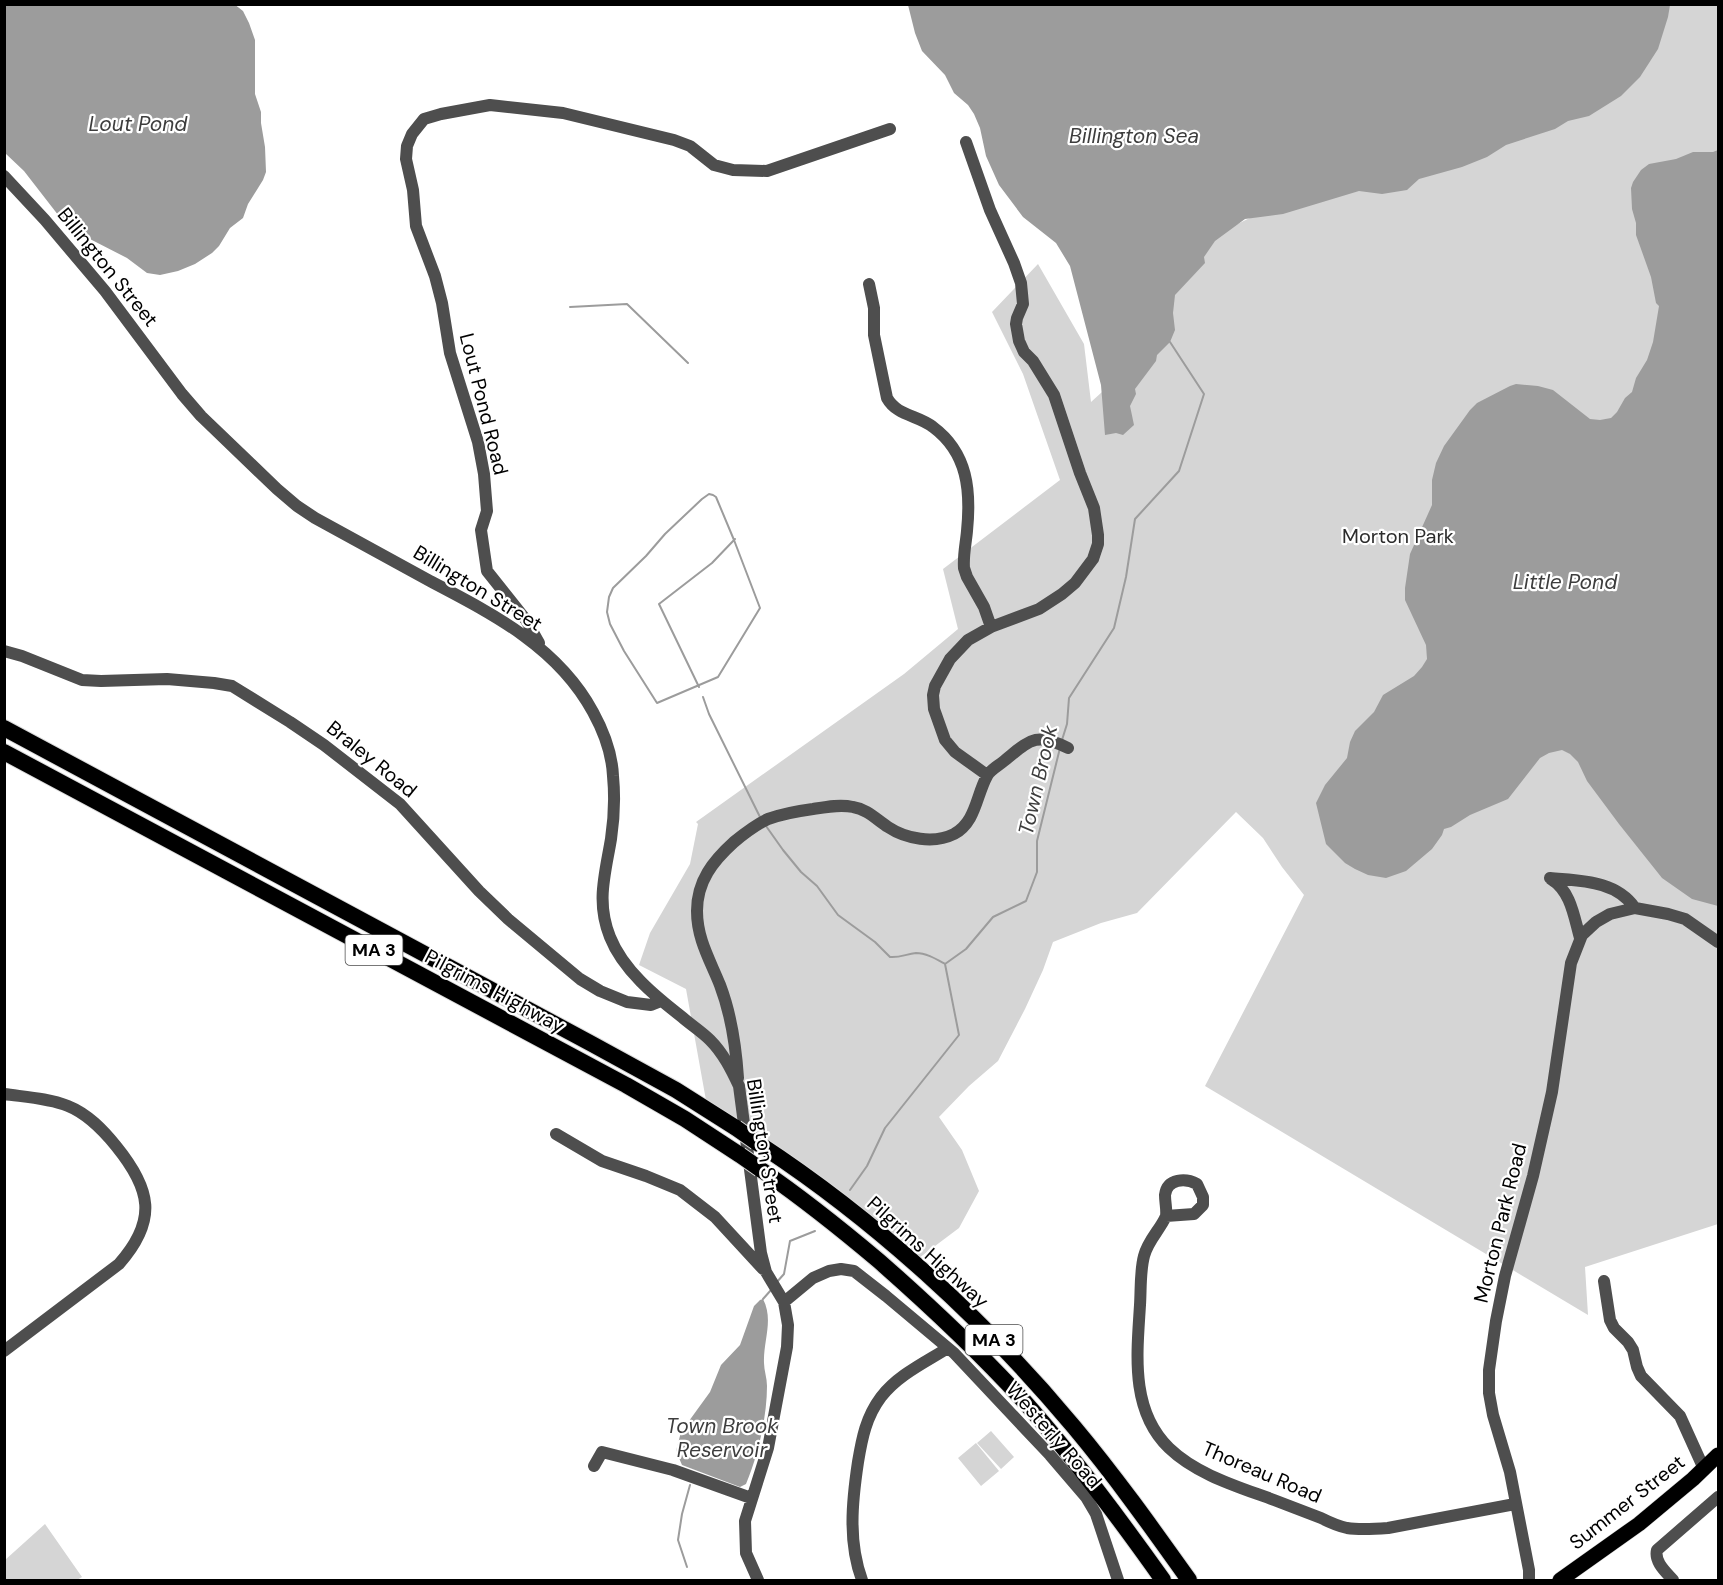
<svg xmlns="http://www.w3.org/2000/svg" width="1723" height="1585" viewBox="0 0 1723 1585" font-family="'DM Sans',sans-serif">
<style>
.green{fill:#d5d5d5}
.water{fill:#9c9c9c}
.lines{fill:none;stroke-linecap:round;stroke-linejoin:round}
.stream{stroke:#9c9c9c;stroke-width:2}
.major-casing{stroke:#dbdbdb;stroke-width:16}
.highway-casing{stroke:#dbdbdb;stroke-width:18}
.minor{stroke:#4e4e4e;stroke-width:12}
.major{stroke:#000;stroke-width:15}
.highway{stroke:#000;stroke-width:16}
.highway-bridge-casing{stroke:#dbdbdb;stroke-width:18;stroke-linecap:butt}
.highway-bridge{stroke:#000;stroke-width:16}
.labels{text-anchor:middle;stroke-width:4.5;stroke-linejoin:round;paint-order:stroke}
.shield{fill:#fff;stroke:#4c4c4c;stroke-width:1.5}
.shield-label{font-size:18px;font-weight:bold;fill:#000}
.street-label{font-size:20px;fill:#000;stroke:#fff}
.park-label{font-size:20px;fill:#2c2c2c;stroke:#fff}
.water-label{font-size:21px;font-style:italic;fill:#3d3d3d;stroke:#fff}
</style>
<rect width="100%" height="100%" fill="#fff"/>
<!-- green -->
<path class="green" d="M 1630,5 L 1718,5 L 1718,1224 L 1585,1267 L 1588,1315 L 1205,1086 L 1304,895 L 1282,867 L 1263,838 L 1236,812 L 1137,913 L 1101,923 L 1053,942 L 1043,970 L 1025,1009 L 998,1061 L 969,1086 L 939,1117 L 962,1150 L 979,1191 L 959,1228 L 915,1261 L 709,1117 L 686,989 L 639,965 L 650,933 L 690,864 L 698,824 L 696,822 L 904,674 L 958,629 L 943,569 L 1060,480 L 1023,374 L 992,312 L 1038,264 L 1084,344 L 1091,402 L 1124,372 L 1147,333 L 1217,234 L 1258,214 Z
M 991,1431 L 1014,1457 L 1001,1469 L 977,1443 Z
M 976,1443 L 999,1471 L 981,1486 L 958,1458 Z
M 45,1524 L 82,1577 L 77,1580 L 5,1580 L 5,1560 Z"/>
<!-- water -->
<path class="water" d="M 234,4 L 243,11 L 249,23 L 255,40 L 255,94 L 261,112 L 261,123 L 265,147 L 266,172 L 263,180 L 248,204 L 243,218 L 230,228 L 219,246 L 212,253 L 195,264 L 178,271 L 160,275 L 147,273 L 127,258 L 86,237 L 62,220 L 24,171 L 5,153 L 5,5 Z
M 908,5 L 908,4 L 1670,5 L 1668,17 L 1658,49 L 1640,77 L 1621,96 L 1589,116 L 1568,121 L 1555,129 L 1506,145 L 1487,157 L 1462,167 L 1419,179 L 1407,190 L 1382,194 L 1359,191 L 1283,214 L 1245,219 L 1215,241 L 1204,257 L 1205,263 L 1175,295 L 1173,313 L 1175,330 L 1170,342 L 1157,355 L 1156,361 L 1135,389 L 1136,394 L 1130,406 L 1134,425 L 1123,435 L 1116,433 L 1105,435 L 1101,385 L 1070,266 L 1056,243 L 1023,217 L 999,185 L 986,156 L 980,128 L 974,114 L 968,105 L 954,93 L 945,75 L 922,51 L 915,33 Z
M 1718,150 L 1718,906 L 1692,899 L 1662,878 L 1619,824 L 1587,781 L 1578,762 L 1570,754 L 1562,750 L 1549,753 L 1540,758 L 1508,799 L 1470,815 L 1451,827 L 1444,829 L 1442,835 L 1432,849 L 1406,871 L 1386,878 L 1368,875 L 1355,869 L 1345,863 L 1326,844 L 1316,803 L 1325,785 L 1347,758 L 1350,742 L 1355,731 L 1374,712 L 1383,695 L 1414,676 L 1422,667 L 1427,659 L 1426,645 L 1405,600 L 1405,588 L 1410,554 L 1432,505 L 1432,480 L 1436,463 L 1444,446 L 1470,410 L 1477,403 L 1510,386 L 1516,384 L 1538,386 L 1553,390 L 1590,419 L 1600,420 L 1611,418 L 1617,412 L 1625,398 L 1632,392 L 1636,378 L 1647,360 L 1653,342 L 1659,306 L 1656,303 L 1651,277 L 1636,235 L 1636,223 L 1632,209 L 1631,188 L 1633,182 L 1641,170 L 1649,164 L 1676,159 L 1693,152 L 1713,152 Z
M 763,1299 C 774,1320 763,1341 764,1363 C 764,1370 767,1378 767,1386 C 767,1417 758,1455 746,1484 L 740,1487 L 682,1465 L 676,1451 L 681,1432 L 710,1392 L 721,1365 L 740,1345 L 754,1306 L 760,1300 Z"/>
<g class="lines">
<!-- stream -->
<path class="stream" d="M 570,307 L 627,304 L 688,363
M 709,494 L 713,495 L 716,497 L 734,540 L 760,608 L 718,677 L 657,703 L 624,651 L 610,624 L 607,612 L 609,597 L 613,588 L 646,556 L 665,534 L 702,499 Z
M 699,687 L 659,604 L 712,563 L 735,539
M 703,697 L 709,714 L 761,819
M 1062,740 L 1067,724 L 1069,698 L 1114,628 L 1126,577 L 1135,519 L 1179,471 L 1204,394 L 1170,342
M 766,826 L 783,850 L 801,872 L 817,886 L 838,915 L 875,942 L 890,957 C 900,958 906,954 916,953 C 926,953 936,959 945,964
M 850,1190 L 867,1166 L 885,1128 L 959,1035 L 945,964 L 966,949 L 993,917 L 1026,901 L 1037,872 L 1037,841 L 1060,748
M 776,1283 L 784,1274 L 790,1241 L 815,1231
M 763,1299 L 771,1290
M 687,1567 L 678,1540 L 682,1514 L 690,1485"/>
<!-- major casing -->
<g class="major-casing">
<path id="major" d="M 1560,1580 L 1639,1524 L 1693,1479 L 1718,1455"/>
</g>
<!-- highway casing -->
<g class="highway-casing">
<path id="highway" d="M 4,728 L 592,1044 L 676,1090 L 736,1128
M 4,752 L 626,1085 L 685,1119 L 740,1155
M 756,1142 C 873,1218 985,1320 1074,1427 C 1115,1476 1152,1528 1189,1580
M 760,1169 C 801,1197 841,1229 879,1261 C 929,1305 978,1351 1023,1400 C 1074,1457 1119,1518 1163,1580"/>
</g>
<!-- minor -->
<path class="minor" d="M 966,142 L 990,210 L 1014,263 L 1021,283 L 1023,304 L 1017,318 L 1016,324 L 1019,341 L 1024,352 L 1033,361 L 1054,395 L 1080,473 L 1094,508 L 1098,535 L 1098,544 L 1093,559 L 1075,583 L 1062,594 L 1039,609 L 991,627 L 968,640 L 950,659 L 935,686 L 933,695 L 934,709 L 945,740 L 955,752 L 987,775
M 4,176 L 45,220 L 105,291 L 182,394 L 201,416 L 277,489 L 297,506 L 315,518 C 353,539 392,560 430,581 C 493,614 558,647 593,712 C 604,732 612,753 613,776 C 615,797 614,819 611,839 C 605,875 596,902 610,937 C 623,970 655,996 682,1017 C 691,1025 701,1031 710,1040 C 723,1053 731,1069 739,1086 L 761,1253 L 766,1272 L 784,1302 L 788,1325 L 787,1347 L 768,1448 L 745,1521 L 746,1553 L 758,1580
M 869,284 L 874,308 L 874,335 L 887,398 C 897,416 918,415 933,427 C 968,453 971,491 967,531 C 966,543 963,555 964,568 L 967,577 L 984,607 L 991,627
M 539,643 L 526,620 L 487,571 L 481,530 L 487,511 L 484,474 L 478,442 L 450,353 L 442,303 L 435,276 L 416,226 L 413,190 L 406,159 L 407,146 L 412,134 L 424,119 L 441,114 L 490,105 L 563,113 L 674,140 L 690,146 L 714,165 L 733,170 L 767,171 L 890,129
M 4,651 L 22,656 L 82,680 L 101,681 L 167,679 L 214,683 L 232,686 L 290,722 L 324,745 L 400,804 L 479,891 L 508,919 L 580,979 L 600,991 L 627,1002 L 651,1005 L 661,1001
M 1550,878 C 1580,881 1616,880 1635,908 L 1668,914 L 1685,919 L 1718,942
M 1551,879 C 1571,891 1574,917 1580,938
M 738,1078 C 736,1047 731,1014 720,985 C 710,960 697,939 697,911 C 697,881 713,861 734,842 C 745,833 755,825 768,819 C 782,814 798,811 813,809 C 825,807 840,804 853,807 C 867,809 877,820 888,827 C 906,839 934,844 954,834 C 976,822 976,796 987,776 C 990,770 998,766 1004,761 C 1029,741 1035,731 1068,748
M 4,1094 C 25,1097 48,1098 68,1106 C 88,1114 103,1130 116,1146 C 151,1189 158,1220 119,1264 L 4,1351
M 556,1134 L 602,1161 L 646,1176 L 680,1190 L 715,1217 L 763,1269
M 1166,1216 C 1167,1209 1165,1203 1165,1195 C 1167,1178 1186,1178 1197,1184 L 1203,1197 L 1203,1205 L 1194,1214 L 1166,1216 C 1160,1230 1148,1240 1144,1256 C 1140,1271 1141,1289 1140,1305 C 1137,1354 1130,1410 1169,1448 C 1197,1475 1239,1487 1274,1500 C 1290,1506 1305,1512 1321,1518 C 1329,1522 1338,1526 1347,1528 C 1360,1530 1374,1529 1388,1528 L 1515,1504
M 1604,1281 L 1610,1320 L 1614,1328 L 1628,1342 L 1633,1350 L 1637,1367 L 1641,1376 L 1680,1416 L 1704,1469
M 784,1302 L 813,1278 L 829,1271 L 841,1269 L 854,1271 L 886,1296 L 954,1353 L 1050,1455 L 1086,1497 L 1096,1514 L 1118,1580
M 594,1466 L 602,1452 L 673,1470 L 751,1498
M 862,1580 C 848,1542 852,1502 858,1462 C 862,1438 866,1417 881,1397 C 898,1375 924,1363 948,1348
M 1529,1580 L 1529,1570 L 1510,1472 L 1493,1415 L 1489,1393 L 1489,1370 L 1496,1321 L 1505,1276 L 1533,1176 L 1552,1092 L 1571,963 L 1582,935 L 1596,922 L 1610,914 L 1635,908
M 1673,1580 C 1666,1572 1654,1562 1657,1550 L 1718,1497"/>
<!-- major -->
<use href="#major" class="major"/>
<!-- highway -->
<use href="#highway" class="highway"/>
<!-- highway-bridge casing -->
<g class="highway-bridge-casing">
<path id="highway-bridge" d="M 736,1128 L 756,1142
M 740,1155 L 760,1169"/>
</g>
<!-- highway-bridge -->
<use href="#highway-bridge" class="highway-bridge"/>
</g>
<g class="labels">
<!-- shield labels -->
<g class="shield">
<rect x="345.5" y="935" width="57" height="30" rx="4.5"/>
<rect x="965.5" y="1325" width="57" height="30" rx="4.5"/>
</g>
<g class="shield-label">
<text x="374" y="956">MA 3</text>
<text x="994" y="1346">MA 3</text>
</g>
<!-- street labels -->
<g class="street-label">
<text transform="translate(108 267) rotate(51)" y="7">Billington Street</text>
<text transform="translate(484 404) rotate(76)" y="7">Lout Pond Road</text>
<text transform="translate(478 588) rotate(31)" y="7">Billington Street</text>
<text transform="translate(372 759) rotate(39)" y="7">Braley Road</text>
<text transform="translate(495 991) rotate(28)" y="7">Pilgrims Highway</text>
<text transform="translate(765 1151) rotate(81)" y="7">Billington Street</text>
<text transform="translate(1500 1223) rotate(-76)" y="7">Morton Park Road</text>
<text transform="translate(928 1252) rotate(42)" y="7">Pilgrims Highway</text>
<text transform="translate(1054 1435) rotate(49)" y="7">Westerly Road</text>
<text transform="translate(1262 1472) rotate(23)" y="7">Thoreau Road</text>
<text transform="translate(1627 1502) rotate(-38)" y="7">Summer Street</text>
</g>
<!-- park labels -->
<g class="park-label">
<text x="1398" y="543">Morton Park</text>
</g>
<!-- water labels -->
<g class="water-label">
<text x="138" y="131">Lout Pond</text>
<text x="1134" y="143">Billington Sea</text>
<text x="1565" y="589">Little Pond</text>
<text transform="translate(1038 780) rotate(-77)" y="7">Town Brook</text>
<text x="722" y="1433">Town Brook<tspan x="722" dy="24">Reservoir</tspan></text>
</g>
</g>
<!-- border -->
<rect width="1723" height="1585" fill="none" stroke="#000000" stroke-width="12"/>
</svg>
